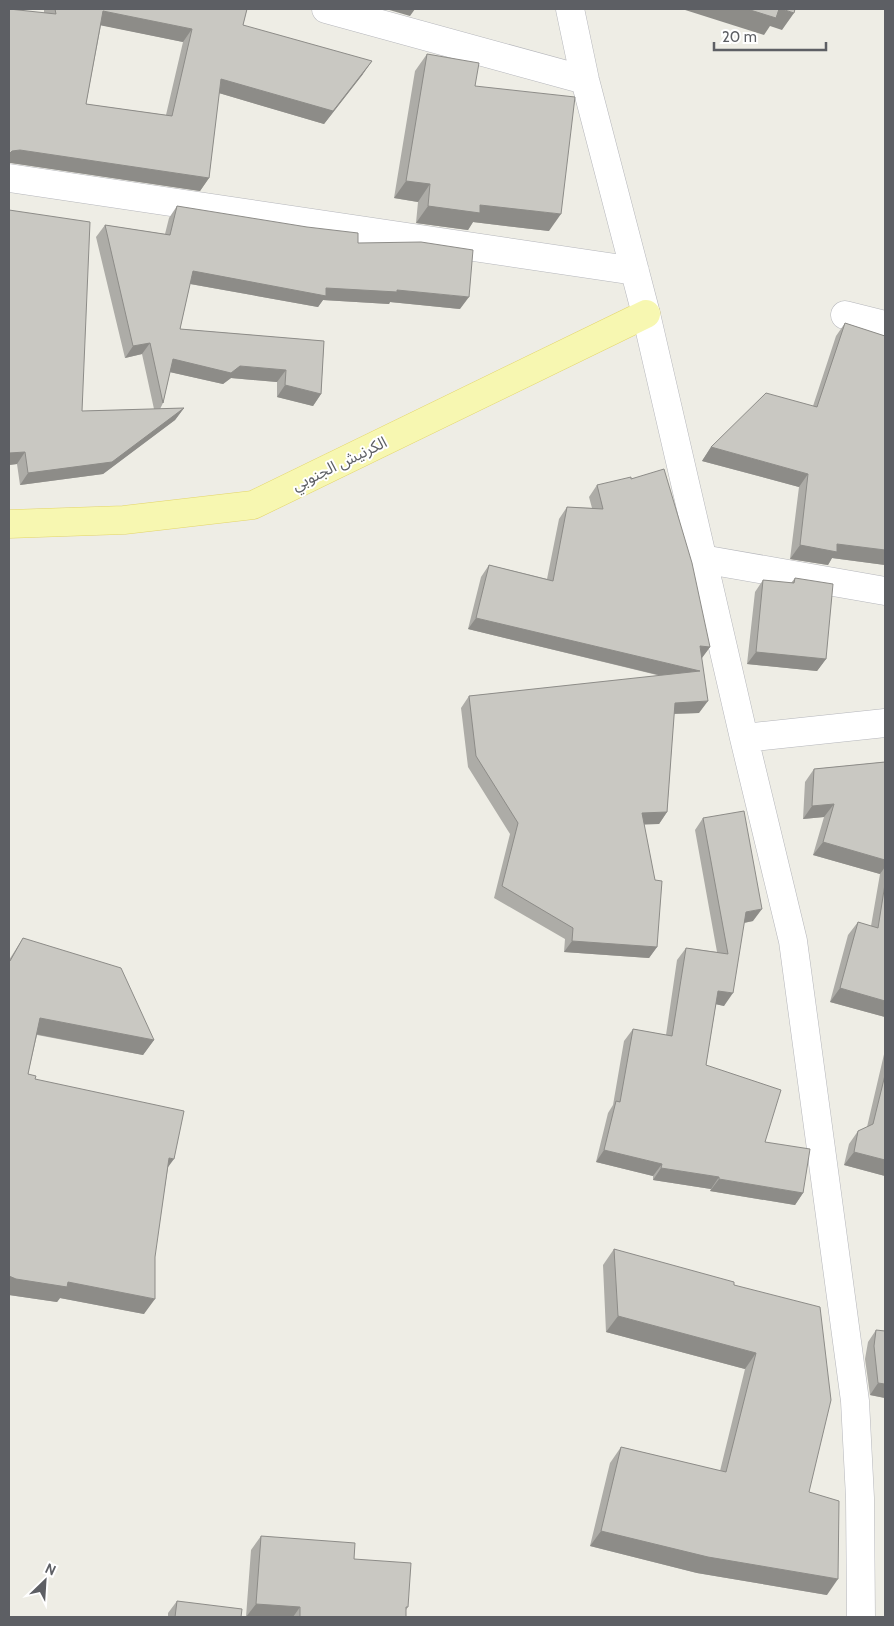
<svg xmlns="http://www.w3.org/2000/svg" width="894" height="1626" viewBox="0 0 894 1626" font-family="Cabin,'Noto Sans Arabic',sans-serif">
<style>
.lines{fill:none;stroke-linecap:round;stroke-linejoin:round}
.minor-casing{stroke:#b5b6bb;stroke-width:29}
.major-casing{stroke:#e3d569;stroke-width:29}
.minor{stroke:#fff;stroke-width:28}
.major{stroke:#f7f7b1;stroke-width:28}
.wall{fill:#adaca7;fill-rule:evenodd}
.shaded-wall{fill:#8d8c88}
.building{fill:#c9c8c2;stroke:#8d8c88;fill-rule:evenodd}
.labels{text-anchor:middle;stroke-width:4;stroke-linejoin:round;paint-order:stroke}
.street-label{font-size:16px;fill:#5d5f64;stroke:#fff}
</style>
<rect width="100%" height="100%" fill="#eeede5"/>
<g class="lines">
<!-- minor casing -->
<g class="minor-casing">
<path id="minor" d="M 326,9 L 585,80
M 570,9 L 585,80 L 646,314 L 744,738 L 793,941 L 855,1401 L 860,1498 L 861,1617
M 9,178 L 635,271
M 845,315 L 885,325
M 702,559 L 885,591
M 744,738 L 885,723"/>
</g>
<!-- major casing -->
<g class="major-casing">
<path id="major" d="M 9,524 L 124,520 L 253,505 L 646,314"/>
</g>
<!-- minor -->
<use href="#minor" class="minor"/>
<!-- major -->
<use href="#major" class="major"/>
</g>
<!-- wall -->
<path class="wall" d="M 9,9 L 44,13 L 44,9 L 247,9 L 243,25 L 363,74 L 324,124 L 219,93 L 209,178 L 200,191 L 11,163 L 9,163 ZM 101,25 L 183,42 L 166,115 L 86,104 Z
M 427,54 L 475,86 L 549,231 L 473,222 L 468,230 L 416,223 L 418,202 L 394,198 L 415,71 Z
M 177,206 L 358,243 L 460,309 L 390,302 L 389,304 L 323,300 L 318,307 L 190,284 L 180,329 L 324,341 L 321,394 L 313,406 L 277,397 L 277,382 L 231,378 L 223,384 L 170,372 L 163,403 L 160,409 L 184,408 L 175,420 L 103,474 L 20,485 L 17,464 L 9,465 L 9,210 L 82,411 L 154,409 L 142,354 L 125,358 L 96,237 L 105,225 L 165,234 L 169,218 Z
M 845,323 L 885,336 L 885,565 L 832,558 L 828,565 L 790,559 L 799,487 L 702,461 L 711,447 L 813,406 L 836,336 Z
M 597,485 L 710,647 L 702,658 L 699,713 L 674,714 L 667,812 L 659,824 L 644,824 L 657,947 L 649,958 L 564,952 L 565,939 L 494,898 L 510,834 L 468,767 L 461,708 L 469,696 L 661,676 L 468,629 L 481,577 L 489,565 L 547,579 L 559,519 L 567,507 L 592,508 L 589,497 Z
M 795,578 L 826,659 L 817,671 L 747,664 L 755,592 L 763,580 L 791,583 Z
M 885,737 L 885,1017 L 830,1002 L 848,935 L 858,922 L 871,926 L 880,874 L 813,855 L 824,817 L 803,819 L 805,782 L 814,769 L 884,762 L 884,740 Z
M 703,818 L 753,921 L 744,923 L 724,1006 L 716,1004 L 706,1065 L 765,1142 L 803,1193 L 795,1205 L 710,1191 L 711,1189 L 653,1180 L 653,1176 L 596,1162 L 608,1113 L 613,1105 L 624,1041 L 633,1029 L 666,1035 L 677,960 L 686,948 L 717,952 L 695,830 Z
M 23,938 L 154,1040 L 143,1055 L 37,1035 L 28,1074 L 168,1168 L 144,1314 L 60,1298 L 57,1302 L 9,1295 L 9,960 Z
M 885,1050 L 885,1176 L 844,1165 L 849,1144 L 858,1131 L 867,1127 Z
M 614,1249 L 734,1285 L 809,1492 L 827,1595 L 697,1573 L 590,1546 L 610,1463 L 621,1447 L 720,1471 L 745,1369 L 606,1332 L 603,1265 Z
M 876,1330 L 885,1398 L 870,1395 L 865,1359 L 868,1342 Z
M 261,1536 L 354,1559 L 408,1607 L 406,1610 L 406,1617 L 246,1617 L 251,1550 Z
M 177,1601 L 241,1617 L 168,1617 L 168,1613 Z"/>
<!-- shaded-wall -->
<path class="shaded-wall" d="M 386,9 L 415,9 L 410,16 Z
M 682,9 L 782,9 L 794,13 L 782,30 L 770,26 L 764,35 Z
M 103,11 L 192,29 L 183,42 L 94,24 Z
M 372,61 L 363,74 L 324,124 L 212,91 L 221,79 Z
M 20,150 L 209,178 L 200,191 L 11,163 L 9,163 L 9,154 L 12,151 Z
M 406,181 L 430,184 L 418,202 L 394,198 Z
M 480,205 L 561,214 L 549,231 L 473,222 L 468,230 L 416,223 L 428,206 Z
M 193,271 L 397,290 L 469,297 L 460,309 L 390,302 L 389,304 L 323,300 L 318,307 L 185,283 Z
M 150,343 L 142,354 L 125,358 L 133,346 Z
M 173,359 L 240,366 L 286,370 L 277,382 L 231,378 L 223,384 L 165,371 Z
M 285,385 L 321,394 L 313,406 L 277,397 Z
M 184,408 L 175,420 L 103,474 L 20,485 L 28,473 Z
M 711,447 L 808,474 L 799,487 L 702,461 Z
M 25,452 L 17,464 L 9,465 L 9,453 Z
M 837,544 L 885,550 L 885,565 L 832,558 L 828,565 L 790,559 L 800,545 Z
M 476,618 L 700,671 L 692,683 L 468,629 Z
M 700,646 L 710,647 L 701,659 Z
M 756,652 L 826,659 L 817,671 L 747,664 Z
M 708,701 L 699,713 L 666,714 L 675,703 Z
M 834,804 L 824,817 L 803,819 L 812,806 Z
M 667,812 L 659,824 L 634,825 L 642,813 Z
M 823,842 L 885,860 L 885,867 L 880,874 L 813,855 Z
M 762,909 L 753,921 L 738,924 L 746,912 Z
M 572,941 L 657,947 L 649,958 L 564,952 Z
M 840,988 L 885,1001 L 885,1017 L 830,1002 Z
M 718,991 L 733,993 L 724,1006 L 710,1003 Z
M 40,1018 L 154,1040 L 143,1055 L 30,1033 Z
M 604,1150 L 662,1164 L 653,1176 L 596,1162 Z
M 854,1152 L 885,1160 L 885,1176 L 844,1165 Z
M 169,1158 L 174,1159 L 163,1174 Z
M 661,1168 L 719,1177 L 711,1189 L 653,1180 Z
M 719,1179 L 803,1193 L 795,1205 L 710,1191 Z
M 9,1276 L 68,1282 L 155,1299 L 144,1314 L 60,1298 L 57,1302 L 9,1295 Z
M 618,1316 L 756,1353 L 745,1369 L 606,1332 Z
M 878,1383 L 885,1384 L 885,1398 L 870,1395 Z
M 601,1531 L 838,1579 L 827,1595 L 697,1573 L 590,1546 Z
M 256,1604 L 300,1607 L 293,1617 L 246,1617 Z"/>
<!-- building -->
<path class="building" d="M 9,9 L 56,14 L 55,9 L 247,9 L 243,25 L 372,61 L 333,111 L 221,79 L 209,178 L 20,150 L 12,151 L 9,154 ZM 103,11 L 192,29 L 172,116 L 86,104 Z
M 747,9 L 779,9 L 776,18 Z
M 782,9 L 795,9 L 794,13 Z
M 427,54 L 479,63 L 475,86 L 575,97 L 561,214 L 480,205 L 480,213 L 428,206 L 430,184 L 406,181 Z
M 177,206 L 307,227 L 358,233 L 358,243 L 421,242 L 473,250 L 469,297 L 397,290 L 397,292 L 326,288 L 326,296 L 193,271 L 180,329 L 324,341 L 321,394 L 285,385 L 286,370 L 240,366 L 231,373 L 173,359 L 163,403 L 150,343 L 133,346 L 105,225 L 170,235 Z
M 9,210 L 90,222 L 82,411 L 184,408 L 112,462 L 28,473 L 25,452 L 9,453 Z
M 845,323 L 885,336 L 885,550 L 837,544 L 837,552 L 800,545 L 808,474 L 711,447 L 766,393 L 817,407 Z
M 664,469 L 692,563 L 710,647 L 700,646 L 708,701 L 675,703 L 667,812 L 642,813 L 655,880 L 662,881 L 657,947 L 572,941 L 573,928 L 502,886 L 518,823 L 476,756 L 469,696 L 700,671 L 476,618 L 489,565 L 553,581 L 567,507 L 603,509 L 597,485 L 631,477 L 631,479 Z
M 795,578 L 833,584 L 826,659 L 756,652 L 763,580 L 794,583 Z
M 885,762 L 885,860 L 823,842 L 834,804 L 812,806 L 814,769 Z
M 744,811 L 762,909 L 746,912 L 733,993 L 718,991 L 706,1065 L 781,1090 L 765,1142 L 810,1149 L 803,1193 L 719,1179 L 719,1177 L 661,1168 L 662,1164 L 604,1150 L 616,1101 L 620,1102 L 633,1029 L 672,1036 L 686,948 L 728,954 L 703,818 Z
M 885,884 L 885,1001 L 840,988 L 858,922 L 878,928 Z
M 23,938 L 121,968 L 154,1040 L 40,1018 L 28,1074 L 36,1076 L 35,1079 L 184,1111 L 174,1159 L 169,1158 L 155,1257 L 155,1299 L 68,1282 L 67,1287 L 16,1279 L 9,1276 L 9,961 L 10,961 Z
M 885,1075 L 885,1160 L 854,1152 L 858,1131 L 873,1124 Z
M 614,1249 L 734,1282 L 734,1285 L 820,1307 L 831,1400 L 809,1492 L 839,1501 L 838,1579 L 708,1557 L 601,1531 L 621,1447 L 726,1472 L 756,1353 L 618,1316 Z
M 876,1330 L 885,1331 L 885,1384 L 878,1383 L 874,1346 Z
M 261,1536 L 355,1543 L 354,1559 L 411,1563 L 408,1607 L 406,1607 L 406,1617 L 300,1617 L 300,1607 L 256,1604 Z
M 177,1601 L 242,1609 L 241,1617 L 175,1617 Z"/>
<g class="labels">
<!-- street labels -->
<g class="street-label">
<text transform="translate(339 463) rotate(-26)" y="6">الكرنيش الجنوبي</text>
</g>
</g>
<!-- border -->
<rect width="894" height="1626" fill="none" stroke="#5d5f64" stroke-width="20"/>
<!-- north arrow -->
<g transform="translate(45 1581) rotate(25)" stroke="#ffffff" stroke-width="4" paint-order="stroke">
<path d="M0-4L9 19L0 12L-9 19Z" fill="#5d5f64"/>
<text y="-8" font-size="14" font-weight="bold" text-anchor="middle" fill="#5d5f64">N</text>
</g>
<!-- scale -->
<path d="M714 42v8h112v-8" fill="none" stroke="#5d5f64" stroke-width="2.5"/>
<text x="722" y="42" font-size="15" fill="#5d5f64" stroke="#ffffff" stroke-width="4" paint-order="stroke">20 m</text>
</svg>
